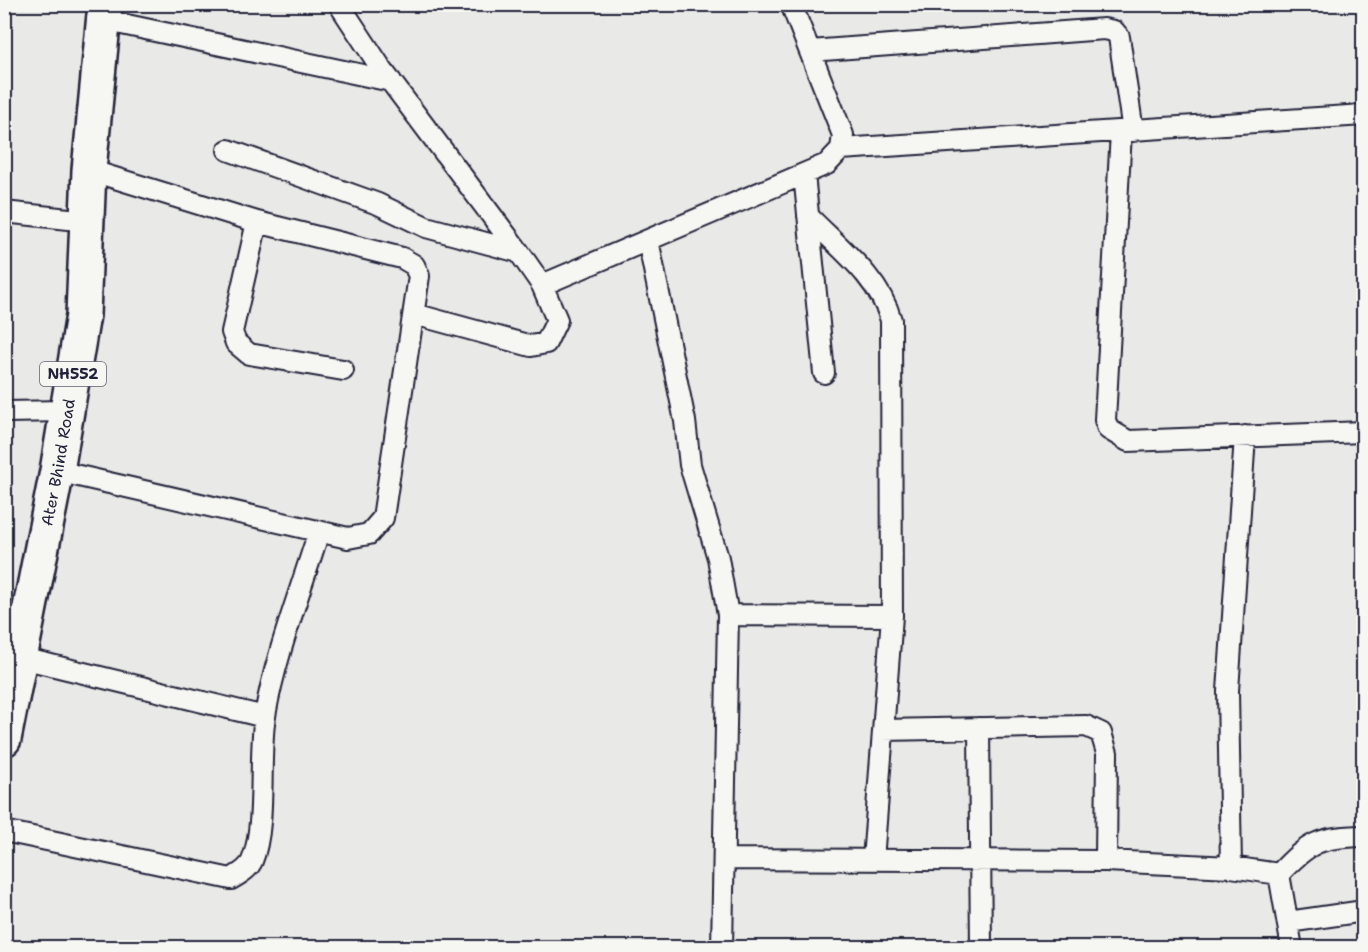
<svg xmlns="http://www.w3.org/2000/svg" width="1368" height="952" viewBox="0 0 1368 952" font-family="'Shantell Sans',sans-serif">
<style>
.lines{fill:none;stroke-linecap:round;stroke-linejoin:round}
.street-casing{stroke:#22223b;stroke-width:24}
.highway-casing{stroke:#22223b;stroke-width:38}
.street{stroke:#f6f6f2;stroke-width:20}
.highway{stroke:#f6f6f2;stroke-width:33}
.labels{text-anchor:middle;stroke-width:4.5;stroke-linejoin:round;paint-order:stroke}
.shield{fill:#f6f6f2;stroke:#626272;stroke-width:1.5}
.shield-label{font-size:15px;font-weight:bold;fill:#22223b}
.street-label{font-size:16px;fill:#22223b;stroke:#f6f6f2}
</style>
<rect width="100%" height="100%" fill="#e9e9e7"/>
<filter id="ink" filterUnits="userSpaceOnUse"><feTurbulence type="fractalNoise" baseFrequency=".0167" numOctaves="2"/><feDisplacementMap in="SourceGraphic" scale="12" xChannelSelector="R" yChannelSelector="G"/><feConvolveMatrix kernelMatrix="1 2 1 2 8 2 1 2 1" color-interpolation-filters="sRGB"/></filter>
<g filter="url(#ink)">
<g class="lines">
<!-- street casing -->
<g class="street-casing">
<path id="street" d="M 339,4 L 383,71 L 519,252 L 542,285 L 557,320 L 546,343 L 531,346 L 414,314
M 103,20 L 391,81
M 810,51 L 1104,29 L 1114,31 L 1119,37 L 1133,131
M 1121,132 L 1105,420 L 1108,429 L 1128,441 L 1364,432
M 841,149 L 1364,115
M 228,150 L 378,204 L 426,227 L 519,252
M 804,174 L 824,373
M 4,212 L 87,221
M 808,216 C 838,247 879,277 891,320 L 892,616 L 873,860
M 257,222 L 232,332 L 236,343 L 249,354 L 343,370
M 648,240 L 685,421 L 690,465 L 718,558 L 728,615 L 722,948
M 542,285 L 827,164 L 841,149 L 843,135 L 791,4
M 4,412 L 67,411
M 57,471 L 348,538 L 369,534 L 383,518 L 419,276 L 414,265 L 402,258 L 257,222 L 89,170
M 728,615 L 892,616
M 4,617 L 28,614
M 22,658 L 265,717
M 979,728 L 981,948
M 883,730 L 1086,726 L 1101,733 L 1107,753 L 1106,861
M 4,831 L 231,879 C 239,874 248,870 252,861 C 267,824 258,757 265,716 C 275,656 301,590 319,531
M 724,859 L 1106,861 L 1231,867 L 1279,874 C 1309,842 1319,837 1364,836
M 1231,867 L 1228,691 L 1245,436
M 1279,874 L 1292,948
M 1288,922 L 1364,911"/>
</g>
<!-- highway casing -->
<g class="highway-casing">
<g id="highway">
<path id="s1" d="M 4,739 L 57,471 L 83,315 L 89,170 L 105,4"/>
</g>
</g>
<!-- street -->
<use href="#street" class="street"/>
<!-- highway -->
<use href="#highway" class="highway"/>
</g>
</g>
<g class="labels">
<!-- shield labels -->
<rect class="shield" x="40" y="362" width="66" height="24" rx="4.5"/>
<g class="shield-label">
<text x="73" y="379">NH552</text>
</g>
<!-- street labels -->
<g class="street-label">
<text dy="6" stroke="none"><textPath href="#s1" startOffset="282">Ater Bhind Road</textPath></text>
</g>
</g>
<!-- margin -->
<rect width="1368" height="952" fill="none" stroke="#f6f6f2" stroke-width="24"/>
<rect x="12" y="12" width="1344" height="928" fill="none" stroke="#22223b" stroke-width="2" filter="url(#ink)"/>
</svg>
